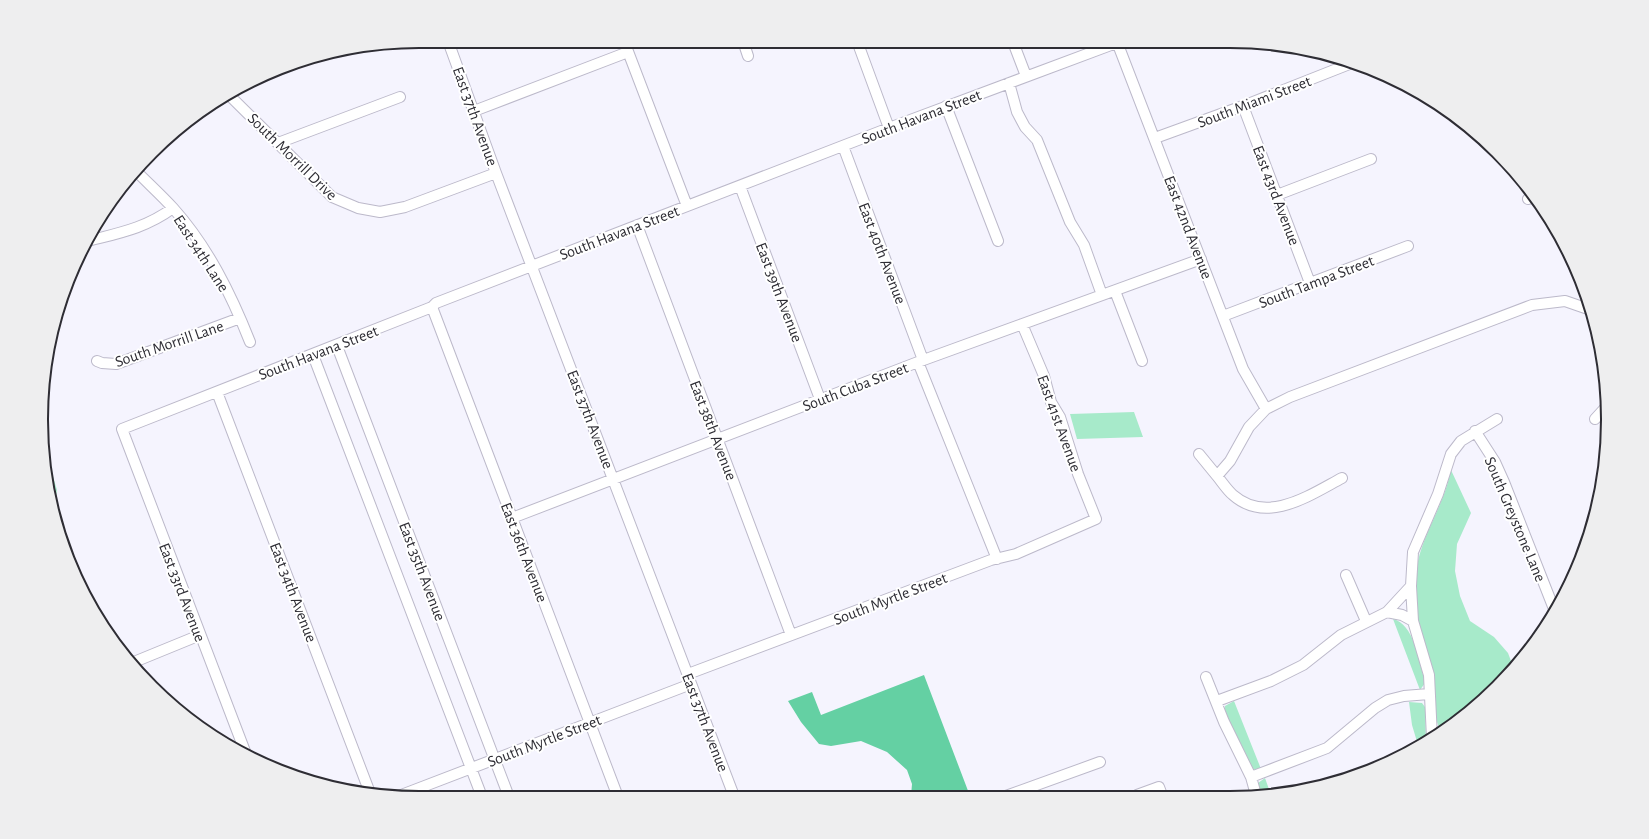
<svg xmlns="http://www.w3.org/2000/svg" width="1649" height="839" viewBox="0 0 1649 839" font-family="'Alegreya Sans',sans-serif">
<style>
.green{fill:#a7eaca}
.forest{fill:#64d0a3}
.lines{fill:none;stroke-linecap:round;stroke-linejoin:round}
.minor-casing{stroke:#bcb9ca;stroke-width:12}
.minor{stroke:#fff;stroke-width:10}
.labels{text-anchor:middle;stroke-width:4;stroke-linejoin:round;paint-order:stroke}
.street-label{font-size:16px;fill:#2e2d34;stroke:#fff}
.rim{fill:none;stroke:#2e2d34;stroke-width:2}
</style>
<rect width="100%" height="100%" fill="#f5f4fe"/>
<!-- green -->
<path class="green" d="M 1134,412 L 1143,437 L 1077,439 L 1070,414 Z
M 45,450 L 57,490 L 55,503 L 44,469 Z
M 1451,470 L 1471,513 L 1457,544 L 1455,571 L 1460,596 L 1470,621 L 1494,637 L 1508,653 L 1514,669 L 1441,733 L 1437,722 C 1429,676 1408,606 1418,561 C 1423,539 1434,520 1442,499 C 1446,490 1449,479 1451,470 Z
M 1393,619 C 1414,624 1418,659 1424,677 L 1425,683 L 1420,690 Z
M 1234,701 L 1261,769 L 1257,771 L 1252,768 L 1224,712 L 1225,706 Z
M 1409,702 L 1422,703 L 1425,707 L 1426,741 L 1418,745 L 1412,725 Z
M 1265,778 L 1271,795 L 1260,795 L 1258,783 Z"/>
<!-- forest -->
<path class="forest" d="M 924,675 L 970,796 L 911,796 L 912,784 L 907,770 L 887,752 L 861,741 L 831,746 L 819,744 L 801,722 L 788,701 L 812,692 L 821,715 Z"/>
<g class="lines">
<!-- minor casing -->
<g class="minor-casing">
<path id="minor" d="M 448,41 L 496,173 L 734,796
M 624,41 L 687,206
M 743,41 L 748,56
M 857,41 L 889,128
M 1013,42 L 1026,76
M 1117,42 L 1243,369 L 1266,409
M 1009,83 L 1017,112 L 1025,127 L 1037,140 L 1070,222 L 1084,245 L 1102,295
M 231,97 L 332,197 L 358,208 L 380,212 L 405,207 L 496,173
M 946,106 L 998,241
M 1243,106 L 1310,283
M 474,111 L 628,52
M 1155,138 L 1243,106 L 1352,63
M 278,143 L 400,97
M 843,146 L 923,360
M 138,173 C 150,185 162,196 173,208 C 208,247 231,294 250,342
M 740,186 L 820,399
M 1277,195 L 1371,159
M 1528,199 L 1534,197
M 637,225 L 791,635
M 88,241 C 119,233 146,228 173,208
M 1115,291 L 1142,361
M 432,307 L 618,797
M 1223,316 L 1408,246
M 337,346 L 509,797
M 313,355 L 482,797
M 97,361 L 102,363 L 116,364 L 240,318
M 918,362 L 997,559
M 217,392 L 370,793
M 1595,419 L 1606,407
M 1475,431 L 1495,462 L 1504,482 L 1554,609
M 1199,454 L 1217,476 L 1230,461 L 1249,427 L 1266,409 L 1290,397 L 1532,305 L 1565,301 L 1591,310
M 1217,476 C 1222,482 1227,490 1233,495 C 1267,525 1310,495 1342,478
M 512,518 L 918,362 L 1201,259
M 1346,575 L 1366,621
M 1387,612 L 1402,615 L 1413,621
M 134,662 L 200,635
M 688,674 L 991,560 L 1016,554 L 1096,519 L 1078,474 L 1060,417 L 1051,402 L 1044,376 L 1022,324
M 1206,677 L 1224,722 L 1251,777 L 1256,795
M 1217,701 L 1271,681 L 1303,665 L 1341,635 L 1387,612 L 1411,586
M 1432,738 L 1429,675 L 1413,621 L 1411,586 L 1413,552 L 1438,494 L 1451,454 L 1461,441 L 1497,419
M 246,754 L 122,429 L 432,307 L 436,303 L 889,128 L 1119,42
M 1251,777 L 1327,748 L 1375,708 L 1388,700 L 1404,696 L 1429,694
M 1137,795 L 1159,787 L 1162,795
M 1006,796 L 1100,762
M 396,797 L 691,684"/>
</g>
<!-- minor -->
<use href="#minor" class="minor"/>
</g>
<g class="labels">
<!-- street labels -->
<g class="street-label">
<text transform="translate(1254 101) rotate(-21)" y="6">South Miami Street</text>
<text transform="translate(476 116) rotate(70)" y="6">East 37th Avenue</text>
<text transform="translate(921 116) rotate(-21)" y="6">South Havana Street</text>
<text transform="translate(293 156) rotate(44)" y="6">South Morrill Drive</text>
<text transform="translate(1277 195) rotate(69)" y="6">East 43rd Avenue</text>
<text transform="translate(1189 227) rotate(69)" y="6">East 42nd Avenue</text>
<text transform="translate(619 232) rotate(-21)" y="6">South Havana Street</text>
<text transform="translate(202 253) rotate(57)" y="6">East 34th Lane</text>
<text transform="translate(883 253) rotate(69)" y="6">East 40th Avenue</text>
<text transform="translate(1316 281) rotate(-21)" y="6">South Tampa Street</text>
<text transform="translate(780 292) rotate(69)" y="6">East 39th Avenue</text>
<text transform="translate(169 343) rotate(-19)" y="6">South Morrill Lane</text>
<text transform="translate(318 352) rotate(-21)" y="6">South Havana Street</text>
<text transform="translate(855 386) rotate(-21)" y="6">South Cuba Street</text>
<text transform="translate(591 419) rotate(69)" y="6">East 37th Avenue</text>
<text transform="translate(1060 423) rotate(70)" y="6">East 41st Avenue</text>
<text transform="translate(714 430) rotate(69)" y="6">East 38th Avenue</text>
<text transform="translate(1516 519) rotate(67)" y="6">South Greystone Lane</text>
<text transform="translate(525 552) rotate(69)" y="6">East 36th Avenue</text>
<text transform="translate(423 571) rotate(69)" y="6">East 35th Avenue</text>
<text transform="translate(183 592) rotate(69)" y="6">East 33rd Avenue</text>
<text transform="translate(294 592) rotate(69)" y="6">East 34th Avenue</text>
<text transform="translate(890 598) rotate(-21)" y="6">South Myrtle Street</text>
<text transform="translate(706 722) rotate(69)" y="6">East 37th Avenue</text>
<text transform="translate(544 740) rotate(-21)" y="6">South Myrtle Street</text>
</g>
</g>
<!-- crop -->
<path d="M0 0H1649V839H0ZM419 48H1230A371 371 0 0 1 1601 419V420A371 371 0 0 1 1230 791H419A371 371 0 0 1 48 420V419A371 371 0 0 1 419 48Z" fill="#eeeeef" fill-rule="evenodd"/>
<path class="rim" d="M419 48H1230A371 371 0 0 1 1601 419V420A371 371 0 0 1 1230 791H419A371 371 0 0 1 48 420V419A371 371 0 0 1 419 48Z"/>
</svg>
